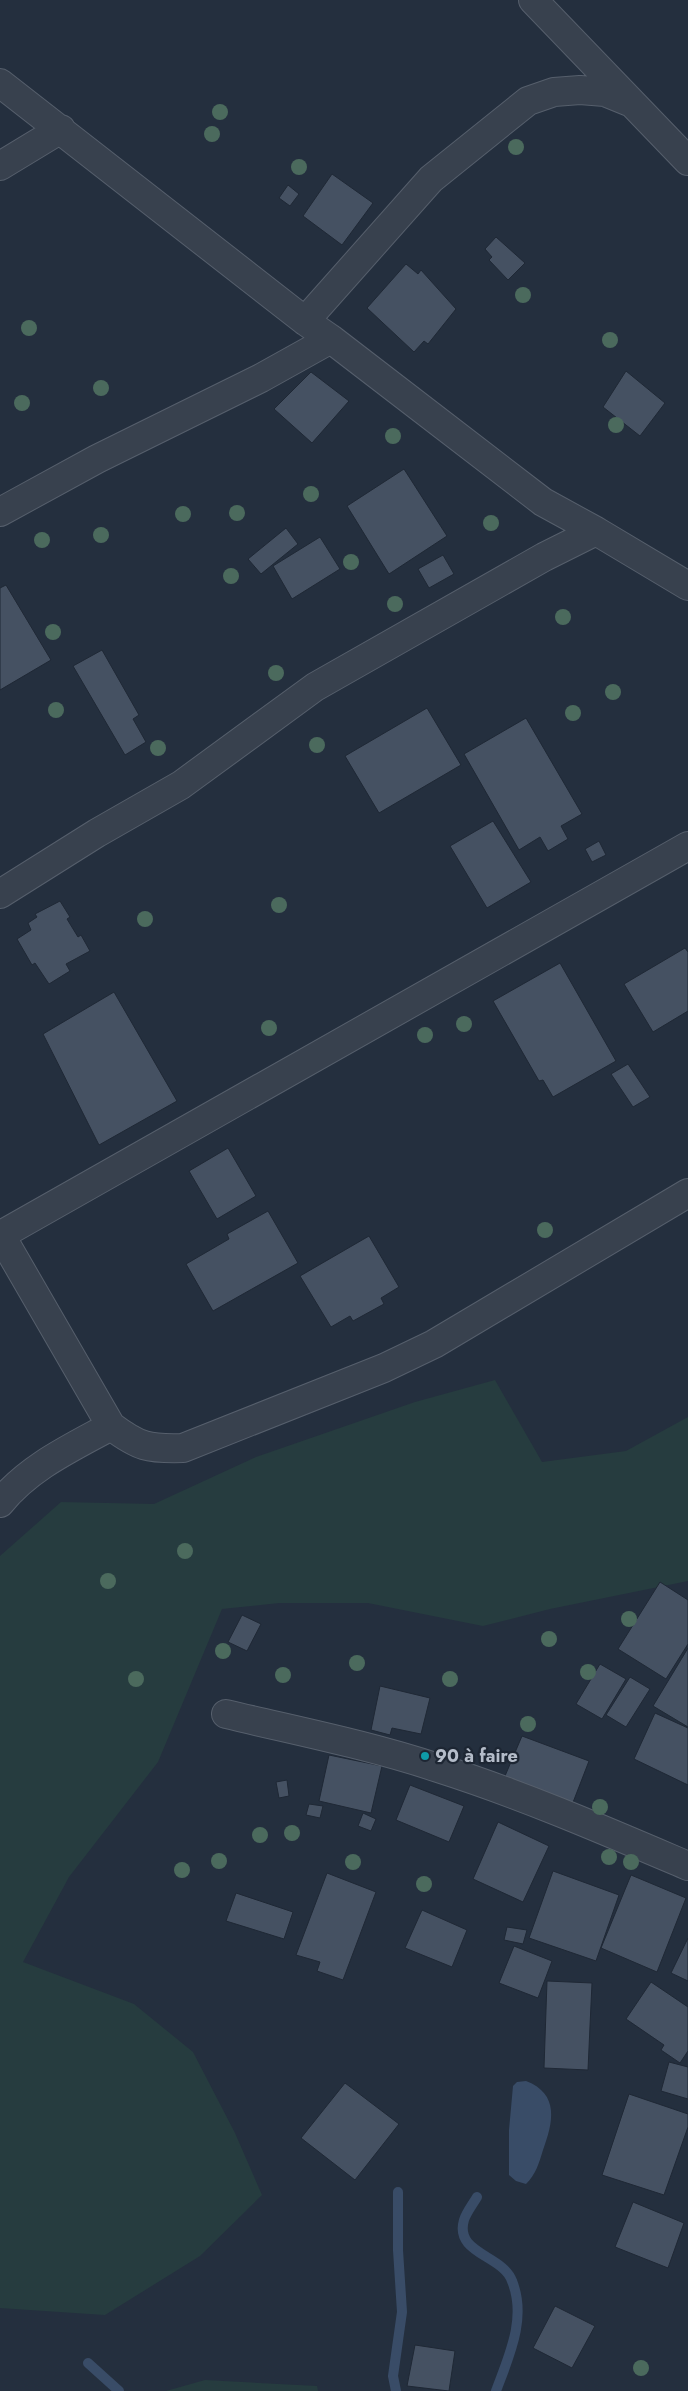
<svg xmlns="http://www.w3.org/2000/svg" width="688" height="2391" viewBox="0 0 688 2391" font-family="Jost,sans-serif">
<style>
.green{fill:#263c3f}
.water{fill:#394c67}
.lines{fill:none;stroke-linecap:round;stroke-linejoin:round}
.stream{stroke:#394c67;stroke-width:10}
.building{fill:#455162;stroke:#1f2835}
.street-casing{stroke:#565f6c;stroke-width:30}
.street{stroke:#38414e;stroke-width:28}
.tree{fill:#4b6a5d}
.culture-dot{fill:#0f9aa8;stroke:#1d2633;stroke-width:2}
.labels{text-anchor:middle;stroke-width:4.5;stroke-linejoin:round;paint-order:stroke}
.poi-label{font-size:18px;font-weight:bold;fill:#b4bcc9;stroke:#1d2633;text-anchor:start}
</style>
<rect width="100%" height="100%" fill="#242f3e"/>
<!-- green -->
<path class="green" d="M 495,1380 L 542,1462 L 626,1451 L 688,1417 L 688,1581 L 550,1609 L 483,1626 L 368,1603 L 279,1603 L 222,1609 L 158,1762 L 69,1877 L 23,1962 L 134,2004 L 193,2052 L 235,2133 L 262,2195 L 200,2256 L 105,2315 L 0,2308 L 0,1556 L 61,1502 L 154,1504 L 256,1457 L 415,1402 Z
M 205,2380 L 317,2386 L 318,2391 L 166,2391 Z"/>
<!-- water -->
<path class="water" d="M 526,2081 C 560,2094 553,2123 543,2150 C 539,2163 536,2174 526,2184 L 516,2181 L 509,2175 L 509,2130 L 513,2086 L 517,2082 Z"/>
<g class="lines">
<!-- stream -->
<path class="stream" d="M 477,2197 C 473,2204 466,2213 464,2220 C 454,2254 503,2255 512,2281 C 527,2318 509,2356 496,2391
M 88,2363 L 119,2391
M 396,2391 L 393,2376 L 402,2312 L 398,2250 L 398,2192"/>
</g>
<!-- building -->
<path class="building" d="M 332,174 L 373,203 L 342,245 L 303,216 Z
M 288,185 L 299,194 L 290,206 L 279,198 Z
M 496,237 L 525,263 L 508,280 L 489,260 L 492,257 L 485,249 Z
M 406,264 L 418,274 L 421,270 L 456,309 L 428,344 L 424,341 L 414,352 L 367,308 Z
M 626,371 L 665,403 L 640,436 L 603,407 Z
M 311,372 L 349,401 L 312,443 L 274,409 Z
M 404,469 L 447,536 L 389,574 L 347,506 Z
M 286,528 L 298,544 L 261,574 L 248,559 Z
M 320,537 L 340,569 L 292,599 L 273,566 Z
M 443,555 L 454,574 L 429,588 L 418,569 Z
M 6,585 L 51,660 L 0,690 L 0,588 Z
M 102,650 L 139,715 L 133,719 L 146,742 L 125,755 L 73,666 Z
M 427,708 L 461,765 L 379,813 L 345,756 Z
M 526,718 L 582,814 L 561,826 L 568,839 L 548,851 L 540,837 L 519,850 L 464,754 Z
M 493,821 L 531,882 L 487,908 L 450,846 Z
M 599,841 L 606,855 L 592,862 L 585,849 Z
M 60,901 L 70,917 L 67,919 L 78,937 L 81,935 L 90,951 L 66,964 L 70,971 L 49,984 L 35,963 L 32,965 L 17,939 L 31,930 L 28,923 L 37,917 L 35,914 Z
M 685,948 L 688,952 L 688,1011 L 653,1032 L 624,984 Z
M 560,963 L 616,1061 L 553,1097 L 543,1080 L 539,1081 L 493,1001 Z
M 114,992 L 177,1101 L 99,1145 L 43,1034 Z
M 628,1064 L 650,1097 L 633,1107 L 611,1074 Z
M 228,1148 L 256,1196 L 217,1219 L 189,1171 Z
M 268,1211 L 298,1263 L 213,1311 L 186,1264 L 229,1239 L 227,1234 Z
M 369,1236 L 399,1287 L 381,1298 L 384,1304 L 353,1321 L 350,1316 L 331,1327 L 300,1276 Z
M 660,1582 L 688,1600 L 688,1644 L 666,1679 L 618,1649 Z
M 242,1615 L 261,1624 L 247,1651 L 228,1642 Z
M 688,1648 L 688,1727 L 653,1706 Z
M 600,1664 L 626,1679 L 602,1719 L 576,1704 Z
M 630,1677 L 650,1689 L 626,1727 L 606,1715 Z
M 380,1686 L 430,1698 L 421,1734 L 392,1728 L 390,1735 L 371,1730 Z
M 655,1713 L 688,1728 L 688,1785 L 634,1759 Z
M 522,1736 L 589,1761 L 572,1805 L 502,1783 Z
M 329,1755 L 382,1766 L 371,1813 L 319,1801 Z
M 287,1780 L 289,1796 L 279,1798 L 276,1782 Z
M 410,1785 L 464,1806 L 449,1842 L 396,1820 Z
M 309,1804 L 323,1806 L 320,1818 L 306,1815 Z
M 363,1813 L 376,1819 L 371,1831 L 358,1826 Z
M 498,1822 L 549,1846 L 523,1902 L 473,1879 Z
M 553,1871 L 619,1895 L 596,1961 L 529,1938 Z
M 327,1873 L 376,1892 L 343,1980 L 317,1971 L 320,1962 L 296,1955 Z
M 631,1875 L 686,1898 L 657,1972 L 601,1948 Z
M 236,1893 L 293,1912 L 284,1939 L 226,1921 Z
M 422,1910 L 467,1930 L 452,1967 L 405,1948 Z
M 507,1927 L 527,1930 L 523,1944 L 504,1940 Z
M 688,1938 L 688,1981 L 671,1973 Z
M 514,1946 L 552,1961 L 538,1998 L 499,1983 Z
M 547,1981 L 592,1983 L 588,2070 L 544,2068 Z
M 651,1982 L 688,2007 L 688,2051 L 680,2063 L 661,2050 L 664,2045 L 626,2019 Z
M 669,2062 L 688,2067 L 688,2099 L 661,2091 Z
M 345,2083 L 399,2124 L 355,2180 L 301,2138 Z
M 629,2094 L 688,2114 L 688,2127 L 664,2195 L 602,2175 Z
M 633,2202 L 684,2223 L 668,2268 L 615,2247 Z
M 555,2306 L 595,2326 L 572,2368 L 533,2348 Z
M 415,2345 L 455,2351 L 449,2391 L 407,2386 Z"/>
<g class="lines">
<!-- street casing -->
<g class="street-casing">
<path id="street" d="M 533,0 L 688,161
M 0,83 L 305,321 L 331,339 L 543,502 L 596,531 L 688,586
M 0,166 L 61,129
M 305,321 L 431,179 L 528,101 L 554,92 L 580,90 L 605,92 L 632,103
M 0,512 L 97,459 L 261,378 L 331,339
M 0,894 L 97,833 L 181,785 L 315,687 L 544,557 L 596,531
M 0,1234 L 111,1426 C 139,1447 148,1449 183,1448 L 384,1368 L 434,1344 L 688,1193
M 1,1235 L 688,846
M 0,1503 C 29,1467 71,1448 111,1426
M 226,1714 C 297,1731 369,1745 438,1768 C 523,1795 606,1831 688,1866"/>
</g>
<!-- street -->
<use href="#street" class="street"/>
</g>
<!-- trees -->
<g class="tree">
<circle cx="220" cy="112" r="8"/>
<circle cx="212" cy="134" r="8"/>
<circle cx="516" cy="147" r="8"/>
<circle cx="299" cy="167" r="8"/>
<circle cx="523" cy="295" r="8"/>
<circle cx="29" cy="328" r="8"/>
<circle cx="610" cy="340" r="8"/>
<circle cx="101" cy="388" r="8"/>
<circle cx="22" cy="403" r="8"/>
<circle cx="616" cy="425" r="8"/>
<circle cx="393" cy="436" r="8"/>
<circle cx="311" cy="494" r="8"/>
<circle cx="237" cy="513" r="8"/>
<circle cx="183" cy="514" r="8"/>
<circle cx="491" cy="523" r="8"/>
<circle cx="101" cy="535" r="8"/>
<circle cx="42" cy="540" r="8"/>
<circle cx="351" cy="562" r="8"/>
<circle cx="231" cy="576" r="8"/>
<circle cx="395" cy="604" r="8"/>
<circle cx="563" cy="617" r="8"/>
<circle cx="53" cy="632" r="8"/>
<circle cx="276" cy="673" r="8"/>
<circle cx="613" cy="692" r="8"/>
<circle cx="56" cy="710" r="8"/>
<circle cx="573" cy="713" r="8"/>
<circle cx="317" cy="745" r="8"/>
<circle cx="158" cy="748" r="8"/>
<circle cx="279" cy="905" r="8"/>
<circle cx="145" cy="919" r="8"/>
<circle cx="464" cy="1024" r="8"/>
<circle cx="269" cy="1028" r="8"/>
<circle cx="425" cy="1035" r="8"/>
<circle cx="545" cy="1230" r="8"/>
<circle cx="185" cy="1551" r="8"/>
<circle cx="108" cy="1581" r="8"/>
<circle cx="629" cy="1619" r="8"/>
<circle cx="549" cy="1639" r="8"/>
<circle cx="223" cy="1651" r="8"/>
<circle cx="357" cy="1663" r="8"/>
<circle cx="588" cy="1672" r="8"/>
<circle cx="283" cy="1675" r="8"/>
<circle cx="136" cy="1679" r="8"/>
<circle cx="450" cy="1679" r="8"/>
<circle cx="528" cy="1724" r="8"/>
<circle cx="600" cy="1807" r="8"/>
<circle cx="292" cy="1833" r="8"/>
<circle cx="260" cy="1835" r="8"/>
<circle cx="609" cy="1857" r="8"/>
<circle cx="219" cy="1861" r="8"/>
<circle cx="353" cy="1862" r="8"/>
<circle cx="631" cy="1862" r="8"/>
<circle cx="182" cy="1870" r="8"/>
<circle cx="424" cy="1884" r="8"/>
<circle cx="641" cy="2368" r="8"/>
</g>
<!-- markers -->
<circle class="culture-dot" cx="425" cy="1756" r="5"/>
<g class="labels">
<!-- poi labels -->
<g class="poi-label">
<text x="435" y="1762">90 à faire</text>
</g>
</g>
</svg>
